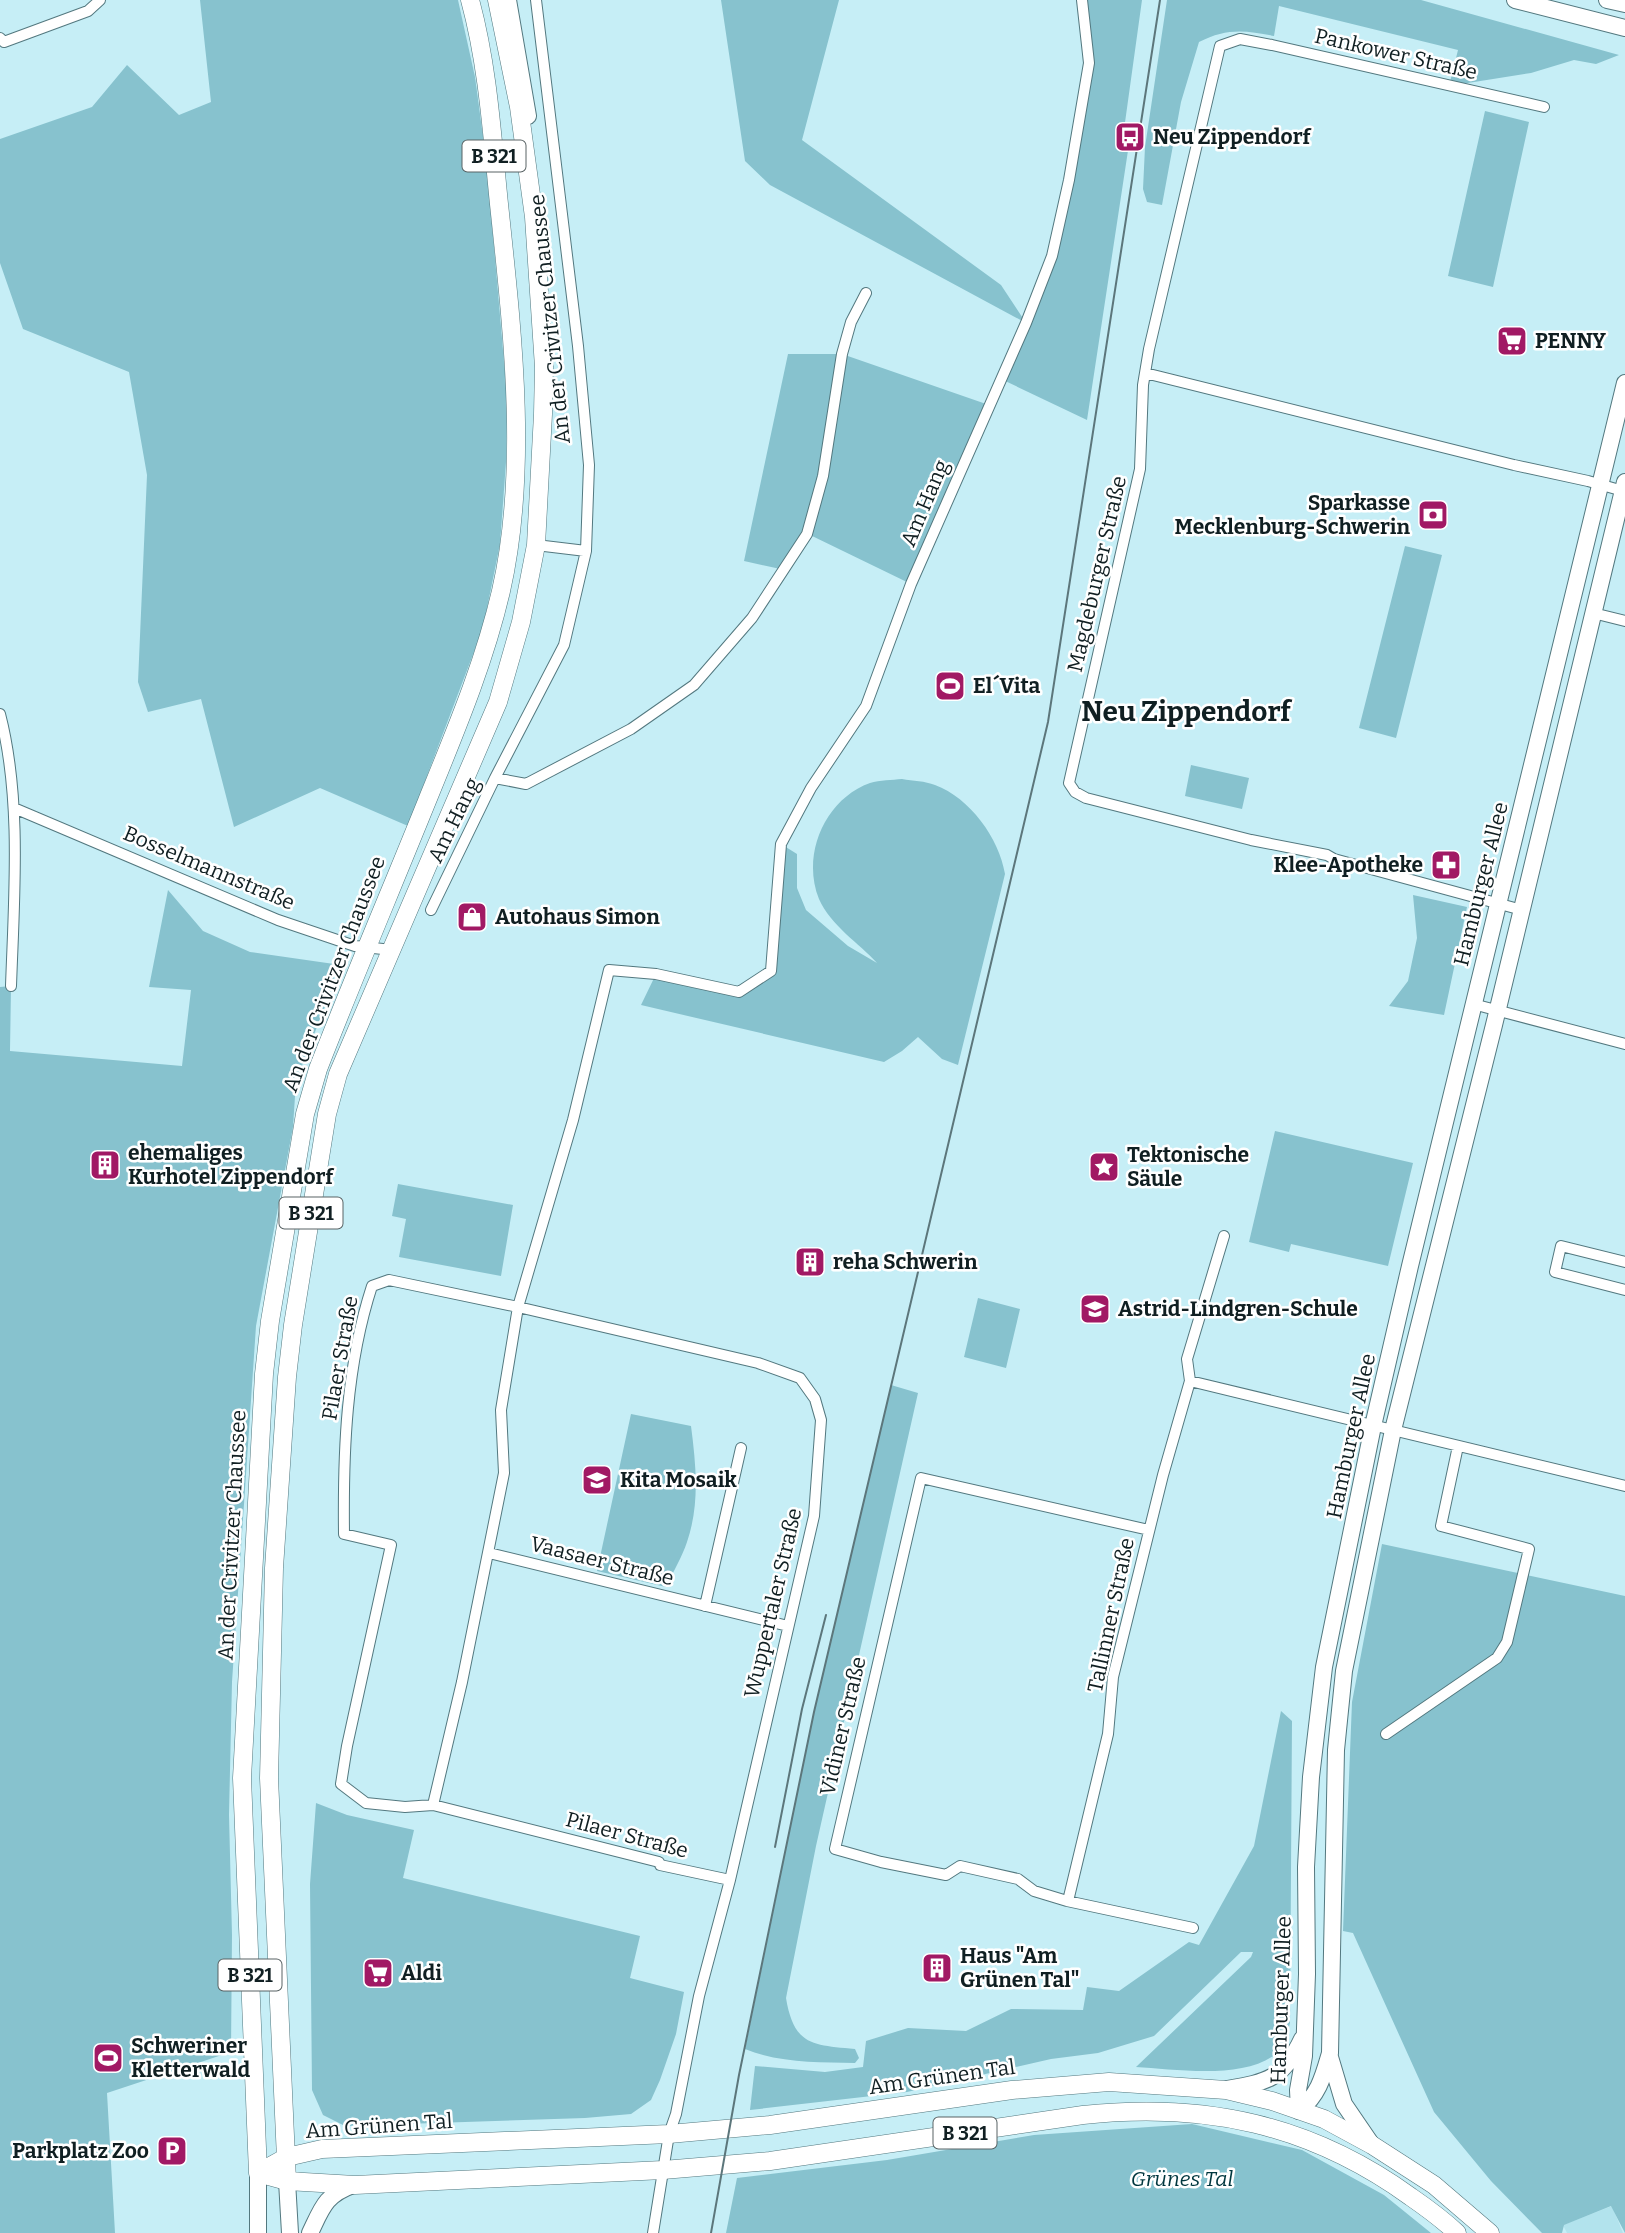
<svg xmlns="http://www.w3.org/2000/svg" width="1625" height="2233" viewBox="0 0 1625 2233" font-family="Bitter,serif">
<style>
.built{fill:#b2e3ed}
.green{fill:#87c2ce}
.lines{fill:none;stroke-linecap:round;stroke-linejoin:round}
.street-casing{stroke:#53787f;stroke-width:12}
.secondary-casing{stroke:#53787f;stroke-width:18}
.primary-casing{stroke:#53787f;stroke-width:19}
.street{stroke:#fff;stroke-width:10}
.secondary{stroke:#fff;stroke-width:16}
.primary{stroke:#fff;stroke-width:18}
.tram{stroke:#5c767b;stroke-width:2}
.labels{text-anchor:middle;stroke-width:5;stroke-linejoin:round;paint-order:stroke}
.shield{fill:#fff;stroke:#586264;stroke-width:2}
.shield-label{font-size:19px;font-weight:bold;fill:#101f22}
.street-label{font-size:21px;fill:#101f22;stroke:#fff}
.poi-label{font-size:21px;font-weight:bold;fill:#101f22;stroke:#fff;text-anchor:start}
.park-label{font-size:21px;font-style:italic;fill:#00373f;stroke:#fff}
.district-label{font-size:28px;font-weight:bold;fill:#101f22;stroke:#fff}
</style>
<rect width="100%" height="100%" fill="#c6eef6"/>
<!-- built -->
<path class="built" d="M 1612,2206 L 1623,2233 L 1567,2233 L 1563,2225 Z"/>
<!-- green -->
<path class="green" d="M 200,0 L 458,0 L 475,77 L 487,166 L 507,396 L 506,462 L 500,544 L 483,628 L 408,826 L 320,788 L 234,827 L 201,699 L 148,712 L 138,682 L 147,475 L 129,372 L 23,329 L 0,263 L 0,139 L 92,107 L 127,65 L 179,115 L 211,102 Z
M 721,0 L 839,0 L 802,140 L 1001,285 L 1026,323 L 1052,256 L 1089,63 L 1082,0 L 1142,0 L 1122,144 L 1129,144 L 1087,420 L 1001,379 L 1026,323 L 770,185 L 745,161 Z
M 1167,0 L 1421,0 L 1619,55 L 1596,64 L 1574,60 L 1531,73 L 1449,86 L 1458,50 L 1279,6 L 1274,36 C 1245,30 1226,28 1199,42 L 1181,102 L 1162,205 L 1147,202 L 1143,189 L 1145,147 Z
M 1485,111 L 1529,122 L 1493,287 L 1448,276 Z
M 788,354 L 842,354 L 989,405 L 911,584 L 808,534 L 785,570 L 744,561 Z
M 1405,546 L 1442,555 L 1396,738 L 1359,728 Z
M 1191,765 L 1249,778 L 1242,809 L 1185,796 Z
M 902,779 C 913,781 925,781 935,785 C 970,798 999,838 1005,874 L 958,1065 L 942,1059 L 918,1037 L 902,1051 L 884,1062 L 641,1005 L 656,974 L 739,992 L 770,971 L 781,844 L 797,854 L 797,888 L 806,910 L 848,946 L 877,963 C 859,943 831,926 819,899 C 801,855 825,799 870,783 C 880,780 892,780 902,779 Z
M 168,890 L 203,931 L 250,952 L 334,964 L 334,983 L 296,1081 L 293,1127 L 256,1326 L 232,1682 L 229,1815 L 232,1935 L 231,2052 L 107,2093 L 115,2233 L 0,2233 L 0,987 L 11,986 L 10,1051 L 182,1066 L 191,990 L 149,987 Z
M 1413,895 L 1467,907 L 1444,1015 L 1389,1006 L 1408,981 L 1417,938 Z
M 1275,1131 L 1413,1163 L 1388,1266 L 1291,1244 L 1289,1252 L 1249,1242 Z
M 398,1184 L 513,1205 L 501,1276 L 399,1257 L 406,1219 L 392,1216 Z
M 978,1298 L 1020,1309 L 1006,1368 L 964,1357 Z
M 891,1385 L 918,1393 L 816,1846 L 786,1998 C 794,2046 813,2045 855,2049 L 859,2058 L 855,2063 C 817,2062 780,2063 745,2049 L 814,1712 Z
M 631,1414 L 691,1426 C 696,1465 700,1504 687,1542 C 682,1557 673,1572 666,1587 L 597,1571 Z
M 1382,1544 L 1625,1596 L 1625,2233 L 1611,2206 L 1564,2225 L 1562,2233 L 1542,2233 L 1491,2181 L 1434,2112 L 1353,1933 L 1343,1931 L 1352,1702 Z
M 1281,1711 L 1292,1721 L 1290,2023 C 1288,2030 1286,2043 1282,2048 C 1253,2082 1176,2069 1136,2067 L 1251,1957 L 1253,1952 L 1241,1952 L 1154,2036 L 1098,2053 L 1051,2059 L 907,2092 L 750,2110 L 755,2066 L 825,2072 L 863,2067 L 866,2041 L 908,2028 L 966,2031 L 1011,2009 L 1083,2010 L 1087,1987 L 1119,1991 L 1189,1942 L 1199,1945 L 1254,1846 Z
M 316,1803 L 347,1815 L 414,1830 L 403,1878 L 640,1936 L 630,1978 L 684,1992 L 676,2034 L 660,2080 L 651,2100 L 631,2114 L 585,2118 L 345,2126 L 323,2115 L 312,2090 L 310,1884 Z
M 1192,2124 L 1302,2150 L 1384,2195 L 1431,2233 L 726,2233 L 737,2178 L 887,2160 L 1034,2135 Z"/>
<g class="lines">
<!-- street casing -->
<g class="street-casing">
<path id="street" d="M 0,38 L 4,42 L 88,11 L 100,0
M 1145,373 L 1514,465 L 1588,481 L 1623,491
M 536,545 L 586,551
M 1593,613 L 1625,621
M 0,714 C 22,799 14,898 11,986
M 495,778 L 526,784 L 631,729 L 694,685 L 752,618 L 807,534 L 823,476 L 842,354 L 851,322 L 866,293
M 14,808 L 278,920 L 355,946 L 392,950
M 431,910 L 495,778 L 564,645 L 586,551 L 589,465 L 578,346 L 536,0
M 1522,910 L 1334,859 L 1327,855 L 1251,840 L 1086,798 L 1075,792 L 1069,783 L 1140,469 L 1143,385 L 1149,349 L 1220,46 L 1240,39 L 1272,45 L 1544,107
M 1473,1004 L 1625,1044
M 1625,1262 L 1561,1246 L 1555,1272 L 1625,1290
M 389,1280 L 518,1307 L 501,1410 L 504,1473 L 462,1682 L 433,1805 L 405,1807 L 366,1803 L 341,1784 L 347,1746 L 391,1545 L 344,1534 C 343,1451 346,1366 372,1286 Z
M 1190,1381 L 1625,1486
M 1149,1530 L 921,1478 L 835,1849 L 881,1862 L 946,1875 L 960,1866 L 1018,1879 L 1034,1891 L 1067,1901 L 1193,1928
M 489,1553 L 788,1626
M 705,1606 L 741,1448
M 1386,1734 L 1497,1658 L 1507,1642 L 1529,1549 L 1441,1526 L 1458,1446
M 433,1805 L 659,1862 L 660,1865 L 730,1880
M 1068,1901 L 1108,1734 L 1113,1677 L 1163,1475 L 1190,1381 L 1187,1359 L 1224,1236
M 653,2233 L 669,2134 L 676,2114 L 699,1996 L 730,1880 L 814,1516 L 821,1420 L 815,1399 L 800,1378 L 758,1363 L 518,1307 L 573,1120 L 609,970 L 656,974 L 739,992 L 771,971 L 781,844 L 811,788 L 866,706 L 911,584 L 1026,323 L 1052,256 L 1069,180 L 1089,63 L 1082,0"/>
</g>
<!-- secondary casing -->
<g class="secondary-casing">
<path id="secondary" d="M 508,0 L 528,116
M 1515,0 L 1625,28
M 1607,0 L 1625,4
M 1330,2057 L 1344,2104 L 1372,2145
M 1227,2089 C 1268,2082 1283,2079 1302,2039
M 1299,2111 L 1298,2090 L 1304,2056 L 1307,1974 L 1306,1867 L 1311,1777 L 1324,1667 L 1373,1426 L 1410,1266 L 1625,383
M 1299,2111 C 1319,2094 1323,2077 1330,2053 L 1336,1750 L 1344,1671 L 1393,1430 L 1494,1025 L 1625,482
M 287,2181 L 290,2233
M 258,2233 L 258,2173
M 310,2233 C 322,2208 325,2195 353,2185"/>
</g>
<!-- primary casing -->
<g class="primary-casing">
<path id="primary" d="M 258,2173 L 242,1778 L 264,1374 L 270,1321 L 305,1114 L 318,1069 C 353,979 391,890 427,801 C 455,732 484,664 501,591 C 529,468 512,328 499,204 C 492,135 488,66 470,0
M 258,2173 L 287,2157 L 322,2149 L 669,2134 L 770,2125 L 1012,2090 L 1109,2082 L 1226,2090 L 1272,2101 L 1324,2119 L 1372,2145 L 1434,2185 L 1490,2233
M 258,2173 L 287,2181 L 355,2185 L 663,2170 L 770,2161 L 1083,2115 C 1205,2102 1310,2124 1411,2197 C 1427,2208 1442,2219 1457,2233
M 287,2181 L 269,1778 L 274,1568 L 287,1377 L 293,1325 L 327,1114 L 338,1074 L 498,702 L 521,622 L 536,545 L 543,414 L 544,367 L 534,217 L 519,107 L 497,0"/>
</g>
<!-- street -->
<use href="#street" class="street"/>
<!-- secondary -->
<use href="#secondary" class="secondary"/>
<!-- primary -->
<use href="#primary" class="primary"/>
<!-- tram -->
<path class="tram" d="M 775,1847 L 802,1709 L 826,1615
M 711,2233 L 739,2075 L 814,1712 L 1048,722 L 1160,0"/>
</g>
<!-- icons -->
<defs>
<g id="bus-square" transform="scale(1.575)"><rect x="-9" y="-9" width="18" height="18" rx="4" fill="#a11964" stroke="#fff"/><path d="M-5-6H5V4H4V6H2V4H-2V6H-4V4H-5ZM-3.5-4V0h7V-4ZM-3.5 1.2v1.5H-2V1.2ZM2 1.2v1.5H3.5V1.2Z" fill="#fff"/></g>
<g id="supermarket-square" transform="scale(1.575)"><rect x="-9" y="-9" width="18" height="18" rx="4" fill="#a11964" stroke="#fff"/><path d="M-6-5.5h2.5l.6 2H6L4.5 2H-2.5L-4.4-4H-6ZM-1.5 3.2a1.3 1.3 0 1 0 .1 0ZM3 3.2a1.3 1.3 0 1 0 .1 0Z" fill="#fff"/></g>
<g id="bank-square" transform="scale(1.575)"><rect x="-9" y="-9" width="18" height="18" rx="4" fill="#a11964" stroke="#fff"/><path d="M-6-4H6V4H-6ZM0-2.3a2.3 2.3 0 1 0 0 4.6a2.3 2.3 0 1 0 0-4.6Z" fill="#fff"/></g>
<g id="stadium-square" transform="scale(1.575)"><rect x="-9" y="-9" width="18" height="18" rx="4" fill="#a11964" stroke="#fff"/><path d="M0-5a6.5 5 0 1 0 0 10a6.5 5 0 1 0 0-10ZM-3.5-1.8h7v3.6h-7Z" fill="#fff"/></g>
<g id="pharmacy-square" transform="scale(1.575)"><rect x="-9" y="-9" width="18" height="18" rx="4" fill="#a11964" stroke="#fff"/><path d="M-2-6h4v4h4v4h-4v4h-4v-4h-4v-4h4Z" fill="#fff"/></g>
<g id="shop-square" transform="scale(1.575)"><rect x="-9" y="-9" width="18" height="18" rx="4" fill="#a11964" stroke="#fff"/><path d="M-5-2.5h2.3a2.7 3.5 0 0 1 5.4 0H5L5.5 6h-11ZM-1.5-2.5h3a1.5 2.3 0 0 0-3 0Z" fill="#fff"/></g>
<g id="building-square" transform="scale(1.575)"><rect x="-9" y="-9" width="18" height="18" rx="4" fill="#a11964" stroke="#fff"/><path d="M-4-6H4V6H1V3H-1V6H-4ZM-2.5-4.3h1.7v1.8h-1.7ZM.8-4.3h1.7v1.8H.8ZM-2.5-1h1.7V.8h-1.7ZM.8-1h1.7V.8H.8Z" fill="#fff"/></g>
<g id="sight-square" transform="scale(1.575)"><rect x="-9" y="-9" width="18" height="18" rx="4" fill="#a11964" stroke="#fff"/><path d="M0-6L1.8-2.2L6-1.7L2.9 1.2L3.7 5.4L0 3.3L-3.7 5.4L-2.9 1.2L-6-1.7L-1.8-2.2Z" fill="#fff"/></g>
<g id="school-square" transform="scale(1.575)"><rect x="-9" y="-9" width="18" height="18" rx="4" fill="#a11964" stroke="#fff"/><path d="M0-5L7-2L0 1L-7-2ZM-4 1L0 2.5L4 1V4Q0 6-4 4Z" fill="#fff"/></g>
<g id="parking-square" transform="scale(1.575)"><rect x="-9" y="-9" width="18" height="18" rx="4" fill="#a11964" stroke="#fff"/><path d="M-3.5-5.5H1a3.5 3.5 0 0 1 0 7H-1V5.5H-3.5ZM-1-3.4V-.6H.8a1.4 1.4 0 0 0 0-2.8Z" fill="#fff"/></g>
</defs>
<g fill-rule="evenodd">
<use href="#bus-square" x="1130" y="137"/>
<use href="#supermarket-square" x="1512" y="341"/>
<use href="#bank-square" x="1433" y="515"/>
<use href="#stadium-square" x="950" y="686"/>
<use href="#pharmacy-square" x="1446" y="865"/>
<use href="#shop-square" x="472" y="917"/>
<use href="#building-square" x="105" y="1165"/>
<use href="#sight-square" x="1104" y="1167"/>
<use href="#building-square" x="810" y="1262"/>
<use href="#school-square" x="1095" y="1309"/>
<use href="#school-square" x="597" y="1480"/>
<use href="#building-square" x="937" y="1968"/>
<use href="#supermarket-square" x="378" y="1973"/>
<use href="#stadium-square" x="108" y="2058"/>
<use href="#parking-square" x="172" y="2151"/>
</g>
<g class="labels">
<!-- shield labels -->
<g class="shield">
<rect x="462.5" y="140.5" width="63" height="31" rx="5"/>
<rect x="279.5" y="1197.5" width="63" height="31" rx="5"/>
<rect x="218.5" y="1959.5" width="63" height="31" rx="5"/>
<rect x="933.5" y="2117.5" width="63" height="31" rx="5"/>
</g>
<g class="shield-label">
<text x="494" y="163">B 321</text>
<text x="311" y="1220">B 321</text>
<text x="250" y="1982">B 321</text>
<text x="965" y="2140">B 321</text>
</g>
<!-- street labels -->
<g class="street-label">
<text transform="translate(1396 54) rotate(13)" y="7">Pankower Straße</text>
<text transform="translate(550 319) rotate(-96)" y="7">An der Crivitzer Chaussee</text>
<text transform="translate(925 503) rotate(-67)" y="7">Am Hang</text>
<text transform="translate(1097 574) rotate(-77)" y="7">Magdeburger Straße</text>
<text transform="translate(454 820) rotate(-64)" y="7">Am Hang</text>
<text transform="translate(209 868) rotate(23)" y="7">Bosselmannstraße</text>
<text transform="translate(1481 884) rotate(-76)" y="7">Hamburger Allee</text>
<text transform="translate(334 974) rotate(-69)" y="7">An der Crivitzer Chaussee</text>
<text transform="translate(340 1358) rotate(-80)" y="7">Pilaer Straße</text>
<text transform="translate(1351 1436) rotate(-78)" y="7">Hamburger Allee</text>
<text transform="translate(232 1535) rotate(-87)" y="7">An der Crivitzer Chaussee</text>
<text transform="translate(602 1561) rotate(14)" y="7">Vaasaer Straße</text>
<text transform="translate(773 1603) rotate(-77)" y="7">Wuppertaler Straße</text>
<text transform="translate(1111 1615) rotate(-78)" y="7">Tallinner Straße</text>
<text transform="translate(843 1726) rotate(-77)" y="7">Vidiner Straße</text>
<text transform="translate(627 1835) rotate(15)" y="7">Pilaer Straße</text>
<text transform="translate(1281 2000) rotate(-88)" y="7">Hamburger Allee</text>
<text transform="translate(942 2077) rotate(-8)" y="7">Am Grünen Tal</text>
<text transform="translate(379 2126) rotate(-4)" y="7">Am Grünen Tal</text>
</g>
<!-- poi labels -->
<g class="poi-label">
<text x="1153" y="144">Neu Zippendorf</text>
<text x="1535" y="348">PENNY</text>
<text x="1410" y="510" text-anchor="end">Sparkasse<tspan x="1410" dy="24">Mecklenburg-Schwerin</tspan></text>
<text x="973" y="693">El´Vita</text>
<text x="1423" y="872" text-anchor="end">Klee-Apotheke</text>
<text x="495" y="924">Autohaus Simon</text>
<text x="128" y="1160">ehemaliges<tspan x="128" dy="24">Kurhotel Zippendorf</tspan></text>
<text x="1127" y="1162">Tektonische<tspan x="1127" dy="24">Säule</tspan></text>
<text x="833" y="1269">reha Schwerin</text>
<text x="1118" y="1316">Astrid-Lindgren-Schule</text>
<text x="620" y="1487">Kita Mosaik</text>
<text x="960" y="1963">Haus "Am<tspan x="960" dy="24">Grünen Tal"</tspan></text>
<text x="401" y="1980">Aldi</text>
<text x="131" y="2053">Schweriner<tspan x="131" dy="24">Kletterwald</tspan></text>
<text x="149" y="2158" text-anchor="end">Parkplatz Zoo</text>
</g>
<!-- park labels -->
<g class="park-label">
<text x="1182" y="2186">Grünes Tal</text>
</g>
<!-- district labels -->
<g class="district-label">
<text x="1186" y="721">Neu Zippendorf</text>
</g>
</g>
</svg>
